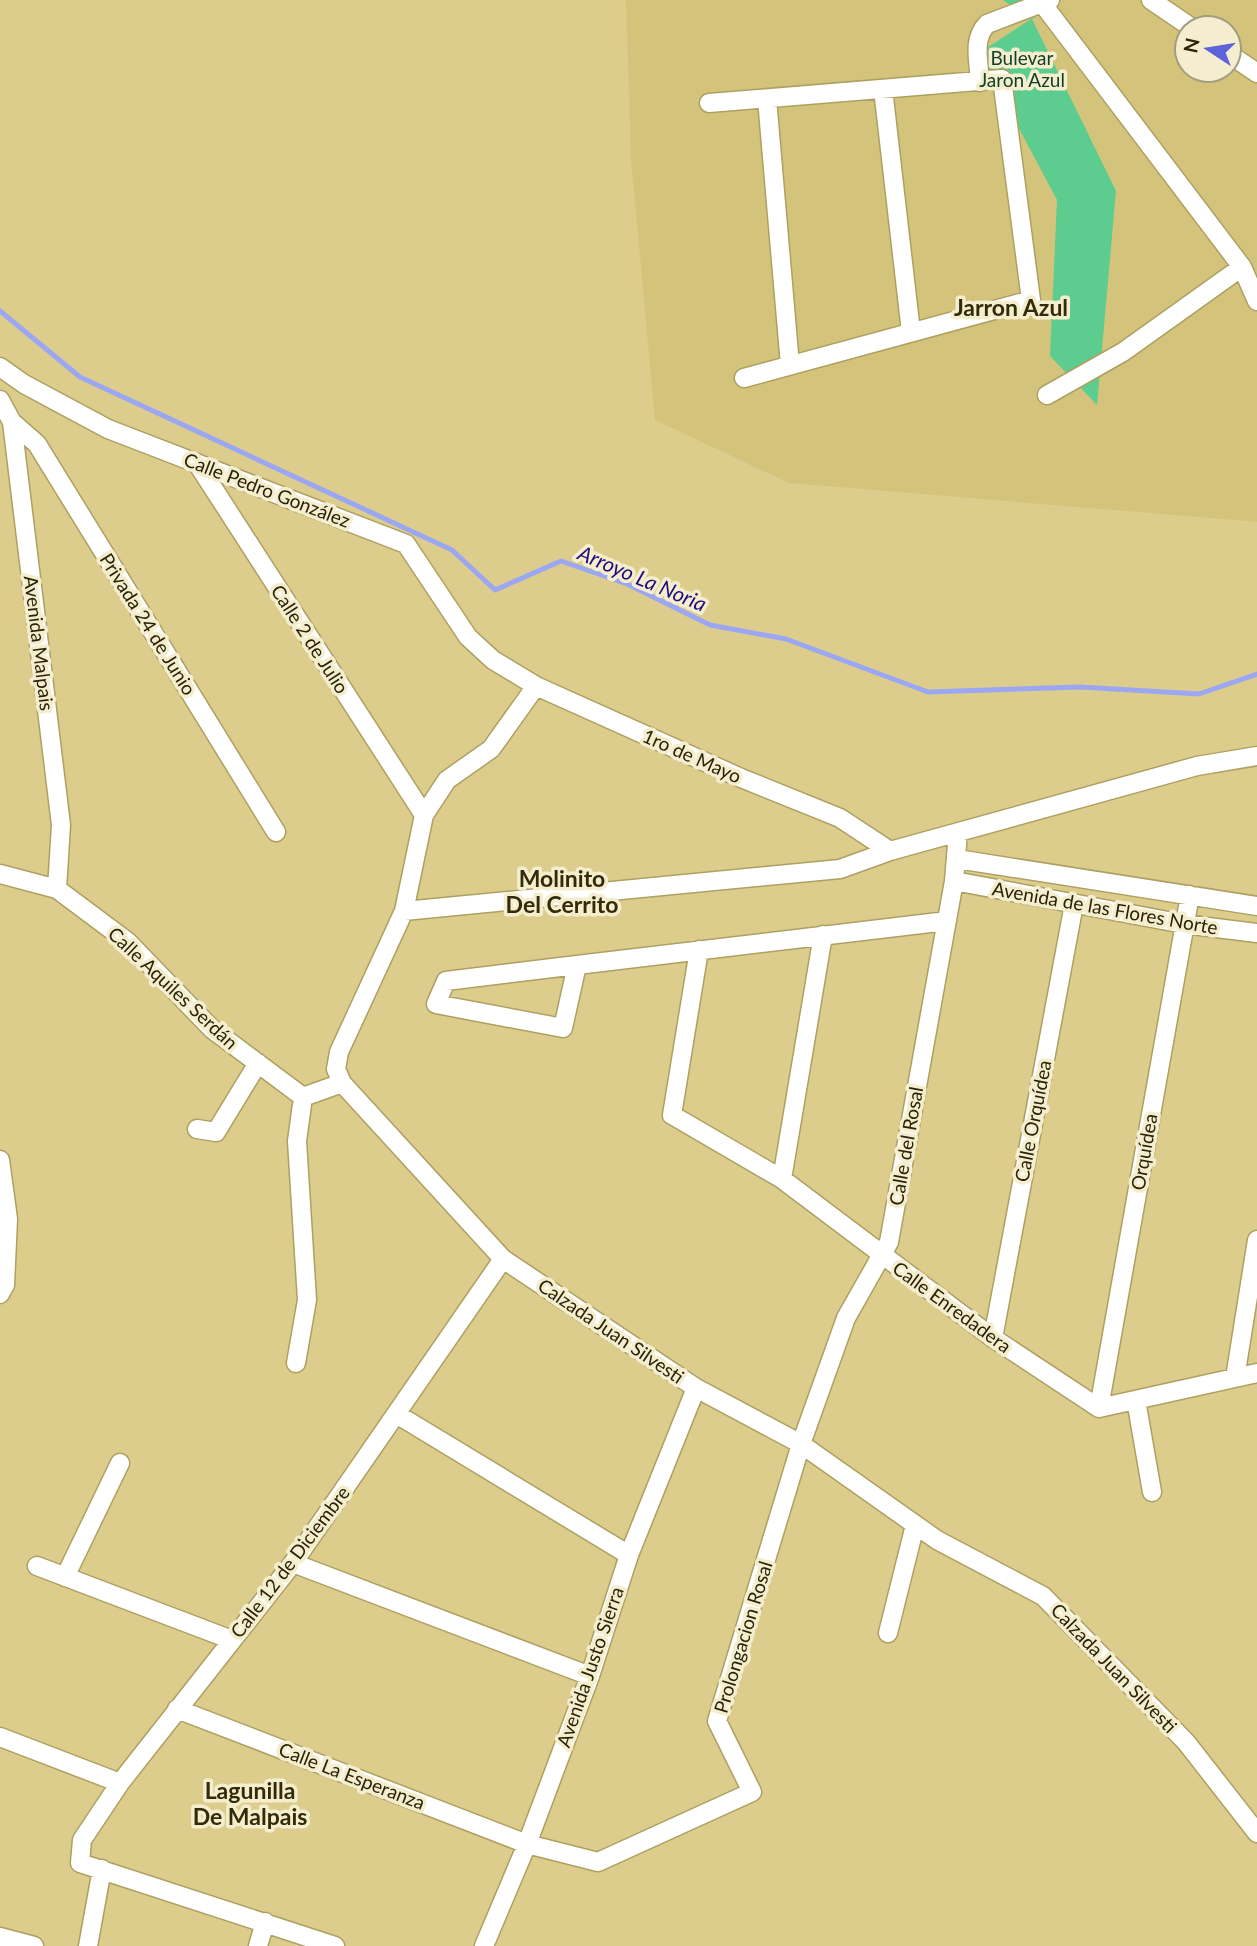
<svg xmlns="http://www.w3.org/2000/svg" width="1257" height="1946" viewBox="0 0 1257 1946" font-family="Lato,sans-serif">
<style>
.built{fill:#d4c47b;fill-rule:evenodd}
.green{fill:#5dcc8f}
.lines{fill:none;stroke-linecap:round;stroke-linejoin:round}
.stream{stroke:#9ca7f3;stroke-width:5}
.minor-casing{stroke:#aea061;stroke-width:21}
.minor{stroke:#fff;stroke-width:18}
.labels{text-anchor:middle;stroke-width:7;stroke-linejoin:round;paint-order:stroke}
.park-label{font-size:19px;fill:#114028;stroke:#f5eece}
.street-label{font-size:19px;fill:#292308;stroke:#f5eece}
.water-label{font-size:21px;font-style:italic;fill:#210c7c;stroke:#f5eece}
.quarter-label{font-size:23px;font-weight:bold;fill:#322b09;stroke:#f5eece}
</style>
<rect width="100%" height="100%" fill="#dccd8d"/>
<!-- built -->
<path class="built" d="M 626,0 L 1257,0 L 1257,522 L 789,483 L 655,420 L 631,159 ZM 1187,28 L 1229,28 L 1229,70 L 1187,70 Z"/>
<!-- green -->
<path class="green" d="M 1003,0 L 1060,0 L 1032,19 L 1116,191 L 1097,405 L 1050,356 L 1057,200 L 979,53 L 1031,19 Z"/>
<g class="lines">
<!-- stream -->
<path class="stream" d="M 0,311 L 80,377 L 452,550 L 495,590 L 561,561 L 627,584 L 710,625 L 786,639 L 928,692 L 1080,687 L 1199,694 L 1257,674"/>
<!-- minor casing -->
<g class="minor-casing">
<path id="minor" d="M 1151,0 L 1192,28
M 1042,3 L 1242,267 L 1257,301
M 1229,54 L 1257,73
M 980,82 C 979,62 972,39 987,24 L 1050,0
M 883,89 L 911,332
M 767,99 L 790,365
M 709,103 L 1002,79 L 1031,300 L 744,378
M 0,367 L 24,384 L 108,429 L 406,544 L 468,637 L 493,660 L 536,686 L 741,778 L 840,818 L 890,851
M 1047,395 L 1123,352 L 1242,267
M 0,400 L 12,422 L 61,825 L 57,889
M 12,422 L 37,444 L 276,832
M 197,463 L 424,815
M 536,686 L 491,749 L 447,780 L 424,815 L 404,911 L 339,1052 L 336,1069 L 342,1083 L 503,1259 L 696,1388 L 801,1444 L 937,1540 L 1043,1596 L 1186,1742 L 1257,1833
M 957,859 L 1257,906
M 0,874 L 57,889 L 128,942 L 212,1029 L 303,1097 L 342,1083
M 954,881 L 1184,924 L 1257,933
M 404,911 L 840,869 L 890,851 L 1197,766 L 1257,756
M 699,950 L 672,1115 L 782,1179 L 993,1338 L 1099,1408 L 1257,1373
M 577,965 L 947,921
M 577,965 L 563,1028 L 436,1004 L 446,981 Z
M 197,1129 L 216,1132 L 258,1063
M 0,1160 L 8,1219 L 5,1285 L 0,1294
M 782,1179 L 823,935
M 993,1338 L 1074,904
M 296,1363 L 307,1300 L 297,1141 L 303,1097
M 1235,1378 L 1257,1240
M 1136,1400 L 1152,1492
M 1099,1408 L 1190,895
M 398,1415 L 629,1555
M 293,1563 L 590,1676
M 37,1566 L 232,1640
M 65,1577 L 120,1463
M 888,1633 L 915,1525
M 177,1709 L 527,1844 L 598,1862 L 752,1792 L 717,1721 L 801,1444 L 846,1318 L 889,1242 L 954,881 L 958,832
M 0,1737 L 120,1783
M 0,1937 L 34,1946
M 88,1946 L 102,1869
M 258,1946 L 265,1922
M 335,1946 L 80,1863 L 82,1840 L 120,1783 L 293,1563 L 503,1259
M 484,1946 L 527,1844 L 590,1676 L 629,1555 L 696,1388"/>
</g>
<!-- minor -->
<use href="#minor" class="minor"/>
</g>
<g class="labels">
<!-- park labels -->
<g class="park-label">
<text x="1022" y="65">Bulevar<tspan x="1022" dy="22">Jaron Azul</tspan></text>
</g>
<!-- street labels -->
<g class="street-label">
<text transform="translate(267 490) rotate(21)" y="7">Calle Pedro González</text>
<text transform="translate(148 624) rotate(58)" y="7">Privada 24 de Junio</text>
<text transform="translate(310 639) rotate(57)" y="7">Calle 2 de Julio</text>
<text transform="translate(39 643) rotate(83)" y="7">Avenida Malpais</text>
<text transform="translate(692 756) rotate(24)" y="7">1ro de Mayo</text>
<text transform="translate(1105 908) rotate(10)" y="7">Avenida de las Flores Norte</text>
<text transform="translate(173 988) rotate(43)" y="7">Calle Aquiles Serdán</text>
<text transform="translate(1033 1121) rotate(-79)" y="7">Calle Orquídea</text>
<text transform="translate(906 1146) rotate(-80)" y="7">Calle del Rosal</text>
<text transform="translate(1144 1152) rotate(-80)" y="7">Orquídea</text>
<text transform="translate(952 1307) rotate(36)" y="7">Calle Enredadera</text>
<text transform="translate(611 1331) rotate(34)" y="7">Calzada Juan Silvesti</text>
<text transform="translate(290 1562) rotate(-53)" y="7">Calle 12 de Diciembre</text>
<text transform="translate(743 1637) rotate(-73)" y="7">Prolongacion Rosal</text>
<text transform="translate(590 1667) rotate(-71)" y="7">Avenida Justo Sierra</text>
<text transform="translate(1114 1668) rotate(46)" y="7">Calzada Juan Silvesti</text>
<text transform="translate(352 1776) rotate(21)" y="7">Calle La Esperanza</text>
</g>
<!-- water labels -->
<g class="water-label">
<text transform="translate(642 579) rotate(23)" y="7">Arroyo La Noria</text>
</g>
<!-- quarter labels -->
<g class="quarter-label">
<text x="1011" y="316">Jarron Azul</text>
<text x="562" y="887">Molinito<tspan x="562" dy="26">Del Cerrito</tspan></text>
<text x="250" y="1799">Lagunilla<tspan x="250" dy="26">De Malpais</tspan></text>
</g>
</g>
<!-- north arrow -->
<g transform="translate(1208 49) rotate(282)"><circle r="33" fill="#f5eece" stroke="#a39d7f" stroke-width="2"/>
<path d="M0-5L12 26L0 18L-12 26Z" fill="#5d63da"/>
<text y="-10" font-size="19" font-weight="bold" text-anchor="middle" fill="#292308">N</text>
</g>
</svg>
